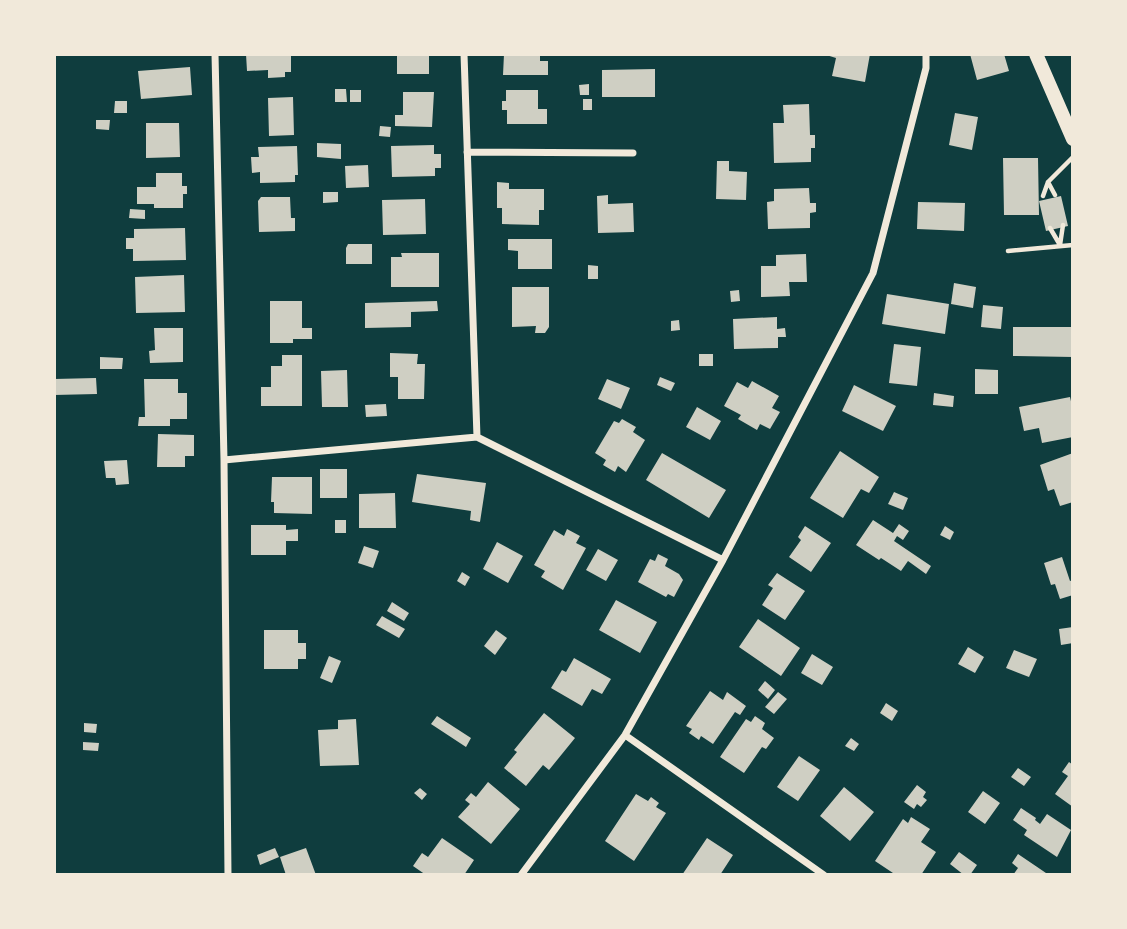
<svg xmlns="http://www.w3.org/2000/svg" width="1127" height="929" viewBox="0 0 1127 929" font-family="Roboto,sans-serif">
<style>
.building{fill:#cfcfc3}
.lines{fill:none;stroke-linecap:round;stroke-linejoin:round}
.service{stroke:#f1e9da;stroke-width:4.5}
.minor{stroke:#f1e9da;stroke-width:7}
.secondary{stroke:#f1e9da;stroke-width:14}
</style>
<rect width="100%" height="100%" fill="#0f3d3e"/>
<!-- building -->
<path class="building" d="M 246,54 L 291,54 L 291,72 L 285,72 L 285,77 L 268,78 L 268,70 L 247,71 Z
M 397,54 L 429,54 L 429,74 L 397,74 Z
M 504,54 L 540,54 L 540,61 L 548,61 L 548,75 L 503,75 Z
M 823,54 L 870,54 L 865,82 L 832,76 L 836,58 Z
M 970,54 L 1004,54 L 1009,71 L 977,80 Z
M 190,67 L 192,95 L 141,99 L 138,71 Z
M 655,69 L 655,97 L 602,97 L 602,70 Z
M 589,84 L 589,95 L 580,95 L 579,85 Z
M 335,89 L 346,89 L 347,102 L 335,102 Z
M 350,90 L 361,90 L 361,102 L 350,102 Z
M 506,90 L 538,90 L 538,109 L 547,109 L 547,124 L 507,124 L 507,110 L 502,110 L 502,101 L 506,101 Z
M 403,92 L 434,92 L 432,127 L 395,126 L 395,115 L 403,115 Z
M 293,97 L 294,135 L 269,136 L 268,98 Z
M 583,99 L 592,99 L 592,110 L 583,110 Z
M 115,101 L 127,101 L 127,113 L 114,113 Z
M 809,104 L 810,135 L 815,135 L 815,148 L 811,148 L 811,162 L 774,163 L 773,123 L 784,123 L 783,105 Z
M 955,113 L 978,117 L 972,150 L 949,145 Z
M 96,120 L 110,120 L 109,130 L 96,129 Z
M 146,123 L 179,123 L 180,157 L 146,158 Z
M 380,126 L 391,127 L 390,137 L 379,136 Z
M 317,143 L 341,144 L 341,159 L 317,157 Z
M 434,145 L 434,154 L 441,154 L 441,168 L 435,168 L 435,176 L 392,177 L 391,146 Z
M 297,146 L 298,175 L 295,175 L 295,182 L 260,183 L 260,172 L 252,173 L 251,157 L 259,157 L 258,147 Z
M 1003,158 L 1038,158 L 1039,215 L 1004,215 Z
M 717,161 L 729,161 L 729,171 L 747,172 L 746,200 L 716,199 Z
M 368,165 L 369,187 L 346,188 L 345,166 Z
M 156,173 L 182,173 L 182,186 L 187,186 L 187,194 L 183,194 L 183,208 L 154,208 L 154,204 L 137,204 L 137,187 L 156,187 Z
M 497,182 L 509,183 L 509,189 L 544,189 L 544,210 L 539,210 L 539,225 L 502,224 L 502,208 L 497,208 Z
M 809,188 L 810,203 L 816,203 L 816,212 L 810,213 L 810,228 L 768,229 L 767,202 L 774,201 L 774,189 Z
M 323,192 L 338,192 L 338,202 L 323,203 Z
M 608,195 L 608,204 L 633,203 L 634,232 L 598,233 L 597,196 Z
M 1061,196 L 1068,226 L 1046,231 L 1039,201 Z
M 261,197 L 290,197 L 291,218 L 295,218 L 295,231 L 259,232 L 258,201 Z
M 425,199 L 426,234 L 383,235 L 382,200 Z
M 918,202 L 965,203 L 964,231 L 917,229 Z
M 130,209 L 145,210 L 145,219 L 129,218 Z
M 185,228 L 186,260 L 133,261 L 133,249 L 126,249 L 126,238 L 134,238 L 134,229 Z
M 508,239 L 552,239 L 552,269 L 518,269 L 518,251 L 508,250 Z
M 348,244 L 372,244 L 372,264 L 346,264 L 346,248 Z
M 401,253 L 439,253 L 439,287 L 391,287 L 391,257 L 402,257 Z
M 806,254 L 807,282 L 789,282 L 790,296 L 761,297 L 761,266 L 776,266 L 776,255 Z
M 588,265 L 598,266 L 598,279 L 588,279 Z
M 184,275 L 185,312 L 136,313 L 135,277 Z
M 954,283 L 976,287 L 973,308 L 951,304 Z
M 512,287 L 549,287 L 549,327 L 545,333 L 535,333 L 536,326 L 512,327 Z
M 739,290 L 740,301 L 731,302 L 730,291 Z
M 887,294 L 949,304 L 945,334 L 882,324 Z
M 270,301 L 302,301 L 302,328 L 312,328 L 312,339 L 293,339 L 293,343 L 270,343 Z
M 437,301 L 438,311 L 411,312 L 411,327 L 365,328 L 365,303 Z
M 983,305 L 1003,307 L 1001,329 L 981,327 Z
M 777,317 L 777,329 L 785,328 L 786,337 L 778,337 L 778,348 L 734,349 L 733,319 Z
M 679,320 L 680,330 L 671,331 L 671,321 Z
M 1013,327 L 1073,327 L 1073,357 L 1013,356 Z
M 154,328 L 183,328 L 183,362 L 150,363 L 149,351 L 155,350 Z
M 894,344 L 921,347 L 917,386 L 889,383 Z
M 390,353 L 418,354 L 417,364 L 425,364 L 424,399 L 398,399 L 398,377 L 390,377 Z
M 699,354 L 713,354 L 713,366 L 699,366 Z
M 282,355 L 302,355 L 302,406 L 261,406 L 261,387 L 271,387 L 271,366 L 282,366 Z
M 100,357 L 123,358 L 122,369 L 100,369 Z
M 975,369 L 998,370 L 998,394 L 975,394 Z
M 347,370 L 348,407 L 322,407 L 321,371 Z
M 660,377 L 675,383 L 671,391 L 657,385 Z
M 96,378 L 97,394 L 54,395 L 54,379 Z
M 144,379 L 178,379 L 178,393 L 187,393 L 187,419 L 170,419 L 170,426 L 138,426 L 139,417 L 145,417 Z
M 607,379 L 630,388 L 621,409 L 598,399 Z
M 752,381 L 779,396 L 772,408 L 780,412 L 770,429 L 760,424 L 757,430 L 738,419 L 741,415 L 724,406 L 737,382 L 748,388 Z
M 854,385 L 896,406 L 883,431 L 842,411 Z
M 934,393 L 954,396 L 953,407 L 933,405 Z
M 1070,397 L 1073,410 L 1073,425 L 1071,426 L 1073,437 L 1042,443 L 1039,428 L 1024,431 L 1019,407 Z
M 386,404 L 387,416 L 366,417 L 365,405 Z
M 697,407 L 721,421 L 710,440 L 686,427 Z
M 622,419 L 636,427 L 633,432 L 645,440 L 626,472 L 618,466 L 615,472 L 603,465 L 606,460 L 595,453 L 614,421 L 619,423 Z
M 158,434 L 194,435 L 194,456 L 185,456 L 185,467 L 157,467 Z
M 840,451 L 879,477 L 869,493 L 861,489 L 843,518 L 810,498 Z
M 662,453 L 726,490 L 709,518 L 646,480 Z
M 1073,453 L 1073,502 L 1060,506 L 1054,489 L 1048,491 L 1040,465 Z
M 127,460 L 129,484 L 116,485 L 115,478 L 106,478 L 104,461 Z
M 320,469 L 347,469 L 347,498 L 320,498 Z
M 417,474 L 486,483 L 480,522 L 470,520 L 471,511 L 412,502 Z
M 272,477 L 312,477 L 312,514 L 274,513 L 274,502 L 271,502 Z
M 894,492 L 908,498 L 903,510 L 888,504 Z
M 395,493 L 396,528 L 359,528 L 359,494 Z
M 335,520 L 346,520 L 346,533 L 335,533 Z
M 873,520 L 893,533 L 899,524 L 909,531 L 903,540 L 897,536 L 894,541 L 931,566 L 926,574 L 908,561 L 901,571 L 881,558 L 879,560 L 856,545 Z
M 251,525 L 286,525 L 286,530 L 298,529 L 298,541 L 286,541 L 286,555 L 251,555 Z
M 805,526 L 831,543 L 811,572 L 789,557 L 801,540 L 798,537 Z
M 945,526 L 954,532 L 950,540 L 940,535 Z
M 567,529 L 580,536 L 576,543 L 586,548 L 563,590 L 541,577 L 545,571 L 534,565 L 554,530 L 564,536 Z
M 497,542 L 523,556 L 508,583 L 483,569 Z
M 364,546 L 379,551 L 373,568 L 358,563 Z
M 598,549 L 618,560 L 606,581 L 586,570 Z
M 658,554 L 668,559 L 665,566 L 679,574 L 683,580 L 674,597 L 668,594 L 666,597 L 638,582 L 650,559 L 655,561 Z
M 1062,557 L 1070,581 L 1073,580 L 1073,595 L 1060,599 L 1055,584 L 1051,585 L 1044,563 Z
M 462,572 L 470,577 L 465,586 L 457,581 Z
M 777,573 L 805,591 L 785,620 L 762,605 L 773,588 L 768,585 Z
M 616,600 L 657,622 L 640,653 L 599,630 Z
M 392,602 L 409,613 L 404,621 L 387,611 Z
M 382,616 L 405,629 L 399,638 L 376,625 Z
M 758,619 L 800,648 L 781,676 L 739,647 Z
M 1073,627 L 1073,643 L 1061,645 L 1059,629 Z
M 264,630 L 298,630 L 298,643 L 306,643 L 306,659 L 298,659 L 298,669 L 264,669 Z
M 496,630 L 507,638 L 495,655 L 484,646 Z
M 968,647 L 984,657 L 975,673 L 958,664 Z
M 1014,650 L 1037,659 L 1029,677 L 1006,668 Z
M 812,654 L 833,667 L 822,685 L 801,673 Z
M 329,656 L 341,661 L 332,683 L 320,678 Z
M 574,658 L 611,679 L 602,694 L 592,689 L 582,706 L 551,688 L 562,670 L 566,672 Z
M 765,681 L 775,690 L 768,699 L 758,690 Z
M 710,691 L 723,700 L 727,692 L 746,706 L 740,715 L 735,712 L 713,744 L 701,736 L 699,740 L 689,733 L 692,729 L 686,726 Z
M 778,692 L 787,699 L 774,714 L 765,707 Z
M 886,703 L 898,711 L 892,721 L 880,713 Z
M 544,713 L 575,738 L 549,770 L 543,765 L 526,786 L 504,768 L 517,752 L 514,750 Z
M 437,716 L 471,738 L 466,747 L 431,724 Z
M 755,716 L 765,723 L 762,729 L 774,738 L 766,749 L 762,747 L 744,773 L 720,757 L 746,719 L 751,722 Z
M 356,719 L 359,765 L 320,766 L 318,730 L 338,729 L 338,720 Z
M 84,723 L 97,724 L 96,733 L 84,732 Z
M 851,738 L 859,744 L 854,751 L 845,746 Z
M 83,742 L 99,743 L 98,751 L 83,750 Z
M 799,756 L 820,770 L 798,801 L 777,787 Z
M 1069,762 L 1073,765 L 1073,807 L 1055,794 L 1068,776 L 1062,772 Z
M 1018,768 L 1031,777 L 1024,786 L 1011,777 Z
M 488,782 L 520,809 L 491,844 L 458,817 L 470,804 L 465,800 L 471,793 L 476,797 Z
M 917,785 L 926,792 L 923,797 L 927,800 L 921,807 L 917,804 L 914,809 L 904,802 Z
M 844,787 L 874,812 L 850,841 L 820,816 Z
M 420,788 L 427,794 L 422,800 L 414,793 Z
M 983,791 L 1000,803 L 985,824 L 968,812 Z
M 636,794 L 648,801 L 651,797 L 659,803 L 656,807 L 666,813 L 634,861 L 605,841 Z
M 1021,808 L 1036,818 L 1035,820 L 1040,824 L 1047,814 L 1071,830 L 1057,857 L 1024,835 L 1027,830 L 1013,820 Z
M 911,817 L 930,829 L 921,842 L 936,852 L 921,875 L 896,875 L 875,861 L 903,819 L 908,823 Z
M 442,838 L 474,860 L 464,875 L 426,875 L 413,866 L 422,853 L 428,857 Z
M 707,838 L 733,855 L 720,875 L 682,875 Z
M 275,848 L 279,857 L 260,865 L 257,855 Z
M 306,848 L 316,875 L 286,875 L 280,857 Z
M 959,852 L 977,865 L 970,875 L 964,875 L 950,864 Z
M 1018,854 L 1046,873 L 1045,875 L 1013,875 L 1018,868 L 1012,863 Z"/>
<g class="lines">
<!-- service -->
<path class="service" d="M 1048,182 L 1055,195
M 1043,196 L 1048,182 L 1073,157
M 1050,228 L 1060,245 L 1063,225
M 1008,251 L 1073,245"/>
<!-- minor -->
<path class="minor" d="M 215,54 L 224,460 L 228,875
M 464,54 L 477,437
M 467,152 L 633,153
M 224,460 L 477,437 L 723,560
M 625,735 L 824,875
M 521,875 L 625,735 L 723,560 L 873,273 L 926,68 L 926,54"/>
<!-- secondary -->
<path class="secondary" d="M 1036,54 L 1073,139"/>
</g>
<!-- border -->
<rect width="1127" height="929" fill="none" stroke="#f1e9da" stroke-width="112"/>
</svg>
